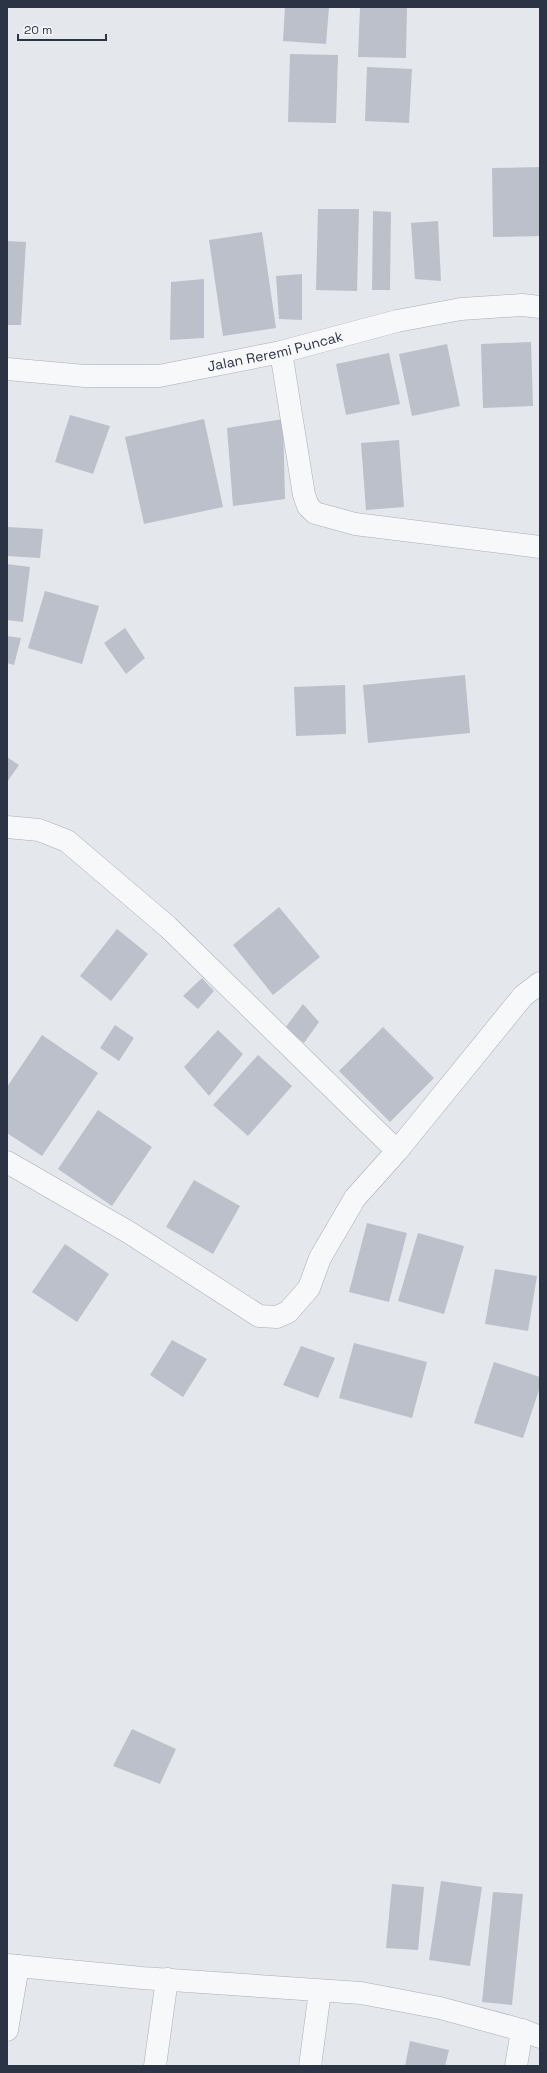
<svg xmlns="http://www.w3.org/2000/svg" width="547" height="2073" viewBox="0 0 547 2073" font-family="'Space Grotesk',sans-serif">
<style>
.building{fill:#bbc0ca}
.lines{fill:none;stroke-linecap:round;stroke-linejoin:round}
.minor-casing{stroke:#a9aeb7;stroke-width:23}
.minor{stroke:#f7f8fa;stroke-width:22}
.labels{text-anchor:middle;stroke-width:3.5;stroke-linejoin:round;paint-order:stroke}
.street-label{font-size:14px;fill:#2b3445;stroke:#f4f6f9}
</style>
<rect width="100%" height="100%" fill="#e4e7ec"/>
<!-- building -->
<path class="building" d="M 285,7 L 329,7 L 326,44 L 283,41 Z
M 360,7 L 407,7 L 406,58 L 358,57 Z
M 290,54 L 338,55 L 336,123 L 288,122 Z
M 367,67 L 412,69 L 409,123 L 365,121 Z
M 540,167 L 540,236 L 493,237 L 492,168 Z
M 318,209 L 359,209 L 357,291 L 316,290 Z
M 373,211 L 391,212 L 390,290 L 372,290 Z
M 438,221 L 441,281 L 415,279 L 411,223 Z
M 262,232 L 276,328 L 223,336 L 209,240 Z
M 7,241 L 26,242 L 21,325 L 7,325 Z
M 302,274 L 302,320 L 279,319 L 276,276 Z
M 204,279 L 204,338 L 170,340 L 171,282 Z
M 531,342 L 533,406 L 483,408 L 481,344 Z
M 447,344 L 460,406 L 412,416 L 399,354 Z
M 389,353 L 400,404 L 346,415 L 336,364 Z
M 70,415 L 110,426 L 93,474 L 55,462 Z
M 204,419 L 223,507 L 144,524 L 125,437 Z
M 283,419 L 285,499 L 233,506 L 227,428 Z
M 399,440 L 404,507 L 366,510 L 361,443 Z
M 7,527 L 43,529 L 40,558 L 7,556 Z
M 7,564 L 30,567 L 23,622 L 7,620 Z
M 45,591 L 99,606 L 82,664 L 28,648 Z
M 125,628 L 145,658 L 126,674 L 104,643 Z
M 7,636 L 21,638 L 14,665 L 7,663 Z
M 465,675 L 470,733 L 368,743 L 363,685 Z
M 345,685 L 346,734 L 296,736 L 294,687 Z
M 7,757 L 19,765 L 7,782 Z
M 279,907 L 320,957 L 273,995 L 233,945 Z
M 117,929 L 148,954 L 111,1001 L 80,976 Z
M 202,978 L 214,991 L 198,1009 L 183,996 Z
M 303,1004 L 319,1022 L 304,1043 L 285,1028 Z
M 115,1025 L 134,1038 L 119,1061 L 100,1048 Z
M 383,1027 L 434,1078 L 390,1122 L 339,1071 Z
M 218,1030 L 243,1054 L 209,1096 L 184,1067 Z
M 42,1035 L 98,1073 L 42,1156 L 7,1133 L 7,1087 Z
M 258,1055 L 292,1086 L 248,1136 L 213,1105 Z
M 98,1110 L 152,1147 L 112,1206 L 58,1169 Z
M 194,1180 L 240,1206 L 213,1254 L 166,1227 Z
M 367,1223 L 407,1233 L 389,1302 L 349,1292 Z
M 418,1233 L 464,1246 L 444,1314 L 398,1301 Z
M 65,1244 L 109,1274 L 77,1322 L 32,1292 Z
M 495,1269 L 537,1276 L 528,1331 L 485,1324 Z
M 172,1340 L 207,1359 L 183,1397 L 150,1375 Z
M 354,1343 L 427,1362 L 412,1418 L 339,1398 Z
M 301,1346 L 335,1358 L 318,1398 L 283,1385 Z
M 494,1362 L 540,1377 L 540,1387 L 523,1438 L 474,1423 Z
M 132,1729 L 176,1749 L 160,1784 L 113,1766 Z
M 441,1881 L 482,1887 L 470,1966 L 429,1960 Z
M 392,1884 L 424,1887 L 418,1950 L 386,1948 Z
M 493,1892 L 523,1894 L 512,2005 L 482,2002 Z
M 410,2041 L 449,2050 L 445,2066 L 405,2066 Z"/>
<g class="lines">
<!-- minor casing -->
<g class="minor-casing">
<g id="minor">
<path d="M 281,352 L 304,495 L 308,506 L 315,513 L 355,524 L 540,547"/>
<path id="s1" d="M 7,369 L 85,376 L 159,376 L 281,352 L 397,321 L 461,309 L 522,305 L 540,307"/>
<path d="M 7,827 L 39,830 L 67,841 L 168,927 L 397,1151"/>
<path d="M 7,1162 L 130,1233 L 259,1316 L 277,1317 L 288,1312 L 309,1288 L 320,1258 L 355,1198 L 397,1151 L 523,996 L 540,983"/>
<path d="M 7,1965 L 142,1978 L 361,1993 L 440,2008 L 522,2030 L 540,2037"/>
<path d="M 7,2030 L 18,1966"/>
<path d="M 155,2066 L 167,1979"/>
<path d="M 310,2066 L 320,1991"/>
<path d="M 516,2066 L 522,2030"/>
</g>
</g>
<!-- minor -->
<use href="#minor" class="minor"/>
</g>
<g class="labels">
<!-- street labels -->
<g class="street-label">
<text dy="5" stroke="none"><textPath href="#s1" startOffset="271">Jalan Reremi Puncak</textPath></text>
</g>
</g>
<!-- border -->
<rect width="547" height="2073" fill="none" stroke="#2b3445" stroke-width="16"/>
<!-- scale -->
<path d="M18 34v6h88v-6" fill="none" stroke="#2b3445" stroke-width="2"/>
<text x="24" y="34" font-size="12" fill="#2b3445" stroke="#f4f6f9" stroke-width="3" paint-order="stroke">20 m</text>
</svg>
